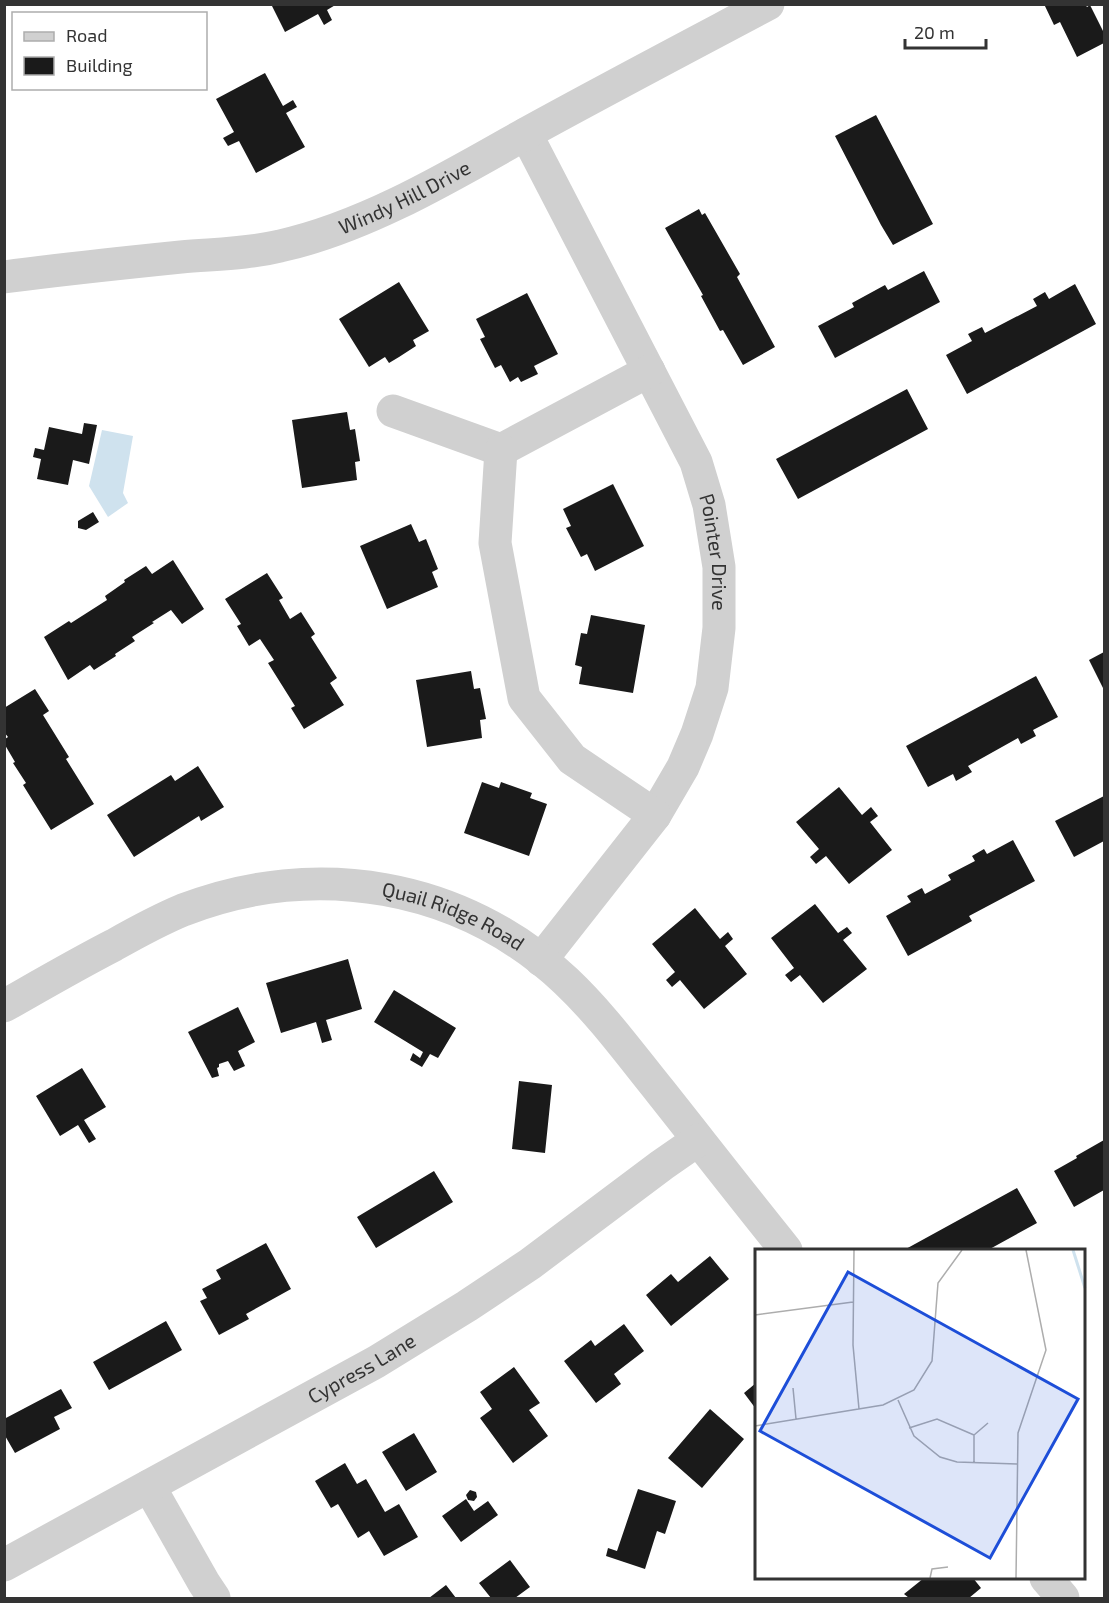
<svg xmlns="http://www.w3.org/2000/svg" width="1109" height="1603" viewBox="0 0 1109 1603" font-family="'Exo 2',sans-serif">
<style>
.water{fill:#cfe2ee}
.building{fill:#1a1a1a}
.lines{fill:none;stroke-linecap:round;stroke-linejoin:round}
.minor{stroke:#d0d0d0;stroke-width:33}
.labels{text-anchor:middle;stroke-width:6;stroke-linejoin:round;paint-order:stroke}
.street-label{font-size:20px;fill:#333;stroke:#fff}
.inset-river{fill:none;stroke:#cfe2ee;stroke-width:3}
.inset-road{fill:none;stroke:#adadad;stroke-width:1.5}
.view{fill:#1d4ed8;fill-opacity:0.15;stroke:#1d4ed8;stroke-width:3}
.inset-edge{fill:none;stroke:#333;stroke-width:3}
</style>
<rect width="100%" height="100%" fill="#fff"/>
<!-- water -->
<path class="water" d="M 102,430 L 133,436 L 123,493 L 128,503 L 108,517 L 89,486 Z"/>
<!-- building -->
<path class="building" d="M 271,4 L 337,4 L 327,10 L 332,20 L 324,25 L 318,14 L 285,32 Z
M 1044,4 L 1085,4 L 1087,7 L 1090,5 L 1104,33 L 1104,43 L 1077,57 L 1060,22 L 1054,25 Z
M 265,73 L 283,106 L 293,100 L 297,107 L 286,113 L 305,147 L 256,173 L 239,141 L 228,146 L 223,138 L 234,132 L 216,99 Z
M 876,115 L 933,224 L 893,245 L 881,225 L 835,136 Z
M 699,209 L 702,215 L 705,213 L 740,274 L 737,277 L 775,347 L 743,365 L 723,330 L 720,331 L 701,296 L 703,295 L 665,228 Z
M 924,271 L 940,302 L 835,358 L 818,326 L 854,307 L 852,303 L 885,285 L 888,290 Z
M 399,282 L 429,331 L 413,340 L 416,346 L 399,357 L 389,363 L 385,357 L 369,367 L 339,319 Z
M 1075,284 L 1096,324 L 967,394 L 946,355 L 972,341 L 968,334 L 982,327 L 985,333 L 1037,306 L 1033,299 L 1045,292 L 1049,299 Z
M 527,293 L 558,354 L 534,366 L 538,374 L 521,382 L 518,377 L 510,382 L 501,365 L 495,368 L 480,339 L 485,337 L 476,319 Z
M 907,389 L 928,429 L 798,499 L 776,459 Z
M 347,412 L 350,430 L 355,429 L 360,461 L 355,462 L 357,480 L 302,488 L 292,420 Z
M 84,423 L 97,425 L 89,464 L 73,460 L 68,485 L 37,479 L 41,459 L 33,457 L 35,448 L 44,450 L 49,427 L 82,434 Z
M 613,484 L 644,546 L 595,571 L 587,554 L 581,557 L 566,528 L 571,526 L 563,509 Z
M 93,512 L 99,522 L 86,530 L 78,528 L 78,521 Z
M 411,524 L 419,542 L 426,539 L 438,569 L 432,572 L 438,587 L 387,609 L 360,546 Z
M 173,560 L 204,609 L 182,624 L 171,610 L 152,622 L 154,623 L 132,637 L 135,641 L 115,654 L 116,656 L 94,670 L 90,665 L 68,680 L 44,637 L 69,621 L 71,623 L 107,600 L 105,596 L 125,582 L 124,580 L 146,566 L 152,574 Z
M 267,573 L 283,598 L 279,600 L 290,619 L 301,612 L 315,634 L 311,637 L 337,678 L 330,683 L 344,705 L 304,729 L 291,708 L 295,706 L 268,663 L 274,660 L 260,639 L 249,646 L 237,626 L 241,624 L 225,599 Z
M 591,615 L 645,625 L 633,693 L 579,684 L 582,667 L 575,665 L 581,633 L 587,634 Z
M 1104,652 L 1104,690 L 1089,660 Z
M 471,671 L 474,689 L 480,688 L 486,719 L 480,720 L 482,738 L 427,747 L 416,680 Z
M 1036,676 L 1058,717 L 1033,730 L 1036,736 L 1021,744 L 1018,738 L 968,766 L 972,772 L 956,781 L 953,774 L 928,787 L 906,746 Z
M 35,689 L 49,711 L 43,715 L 69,757 L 66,759 L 94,804 L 51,830 L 23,785 L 26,783 L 13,763 L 15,762 L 5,745 L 5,739 L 8,737 L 4,732 L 4,708 Z
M 198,766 L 224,807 L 201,821 L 199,816 L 134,857 L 107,815 L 171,775 L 175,781 Z
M 482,782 L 499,788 L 501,782 L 532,793 L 530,798 L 547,804 L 529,856 L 464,833 Z
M 839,787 L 862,815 L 871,807 L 878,816 L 870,822 L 892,850 L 849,884 L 826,856 L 816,864 L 810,857 L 819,849 L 796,822 Z
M 1104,796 L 1104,841 L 1074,857 L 1055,821 Z
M 1013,840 L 1035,881 L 969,916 L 972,921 L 908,956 L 886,916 L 911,902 L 907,896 L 922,888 L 925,894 L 951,880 L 948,875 L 975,861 L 972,856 L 984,849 L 987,854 Z
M 815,904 L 838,933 L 847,927 L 852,933 L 843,940 L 867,969 L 823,1003 L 800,975 L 791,982 L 785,975 L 794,968 L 771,938 Z
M 695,908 L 720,939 L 728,932 L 733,939 L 725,946 L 747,974 L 704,1009 L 680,980 L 672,987 L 666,980 L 675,972 L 652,944 Z
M 348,959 L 362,1009 L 326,1020 L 332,1040 L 322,1043 L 316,1022 L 281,1033 L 266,983 Z
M 394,990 L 456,1028 L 438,1058 L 430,1054 L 422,1067 L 410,1060 L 413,1053 L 420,1058 L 423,1052 L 374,1022 Z
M 238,1007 L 255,1042 L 238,1051 L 245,1066 L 234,1071 L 228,1061 L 219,1064 L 219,1067 L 217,1068 L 219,1076 L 212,1078 L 188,1032 Z
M 82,1068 L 106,1107 L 84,1120 L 96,1139 L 89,1143 L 78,1125 L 60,1136 L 36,1096 Z
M 519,1081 L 552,1085 L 545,1153 L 512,1149 Z
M 1104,1140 L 1104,1190 L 1074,1207 L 1054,1171 L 1077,1158 L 1076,1156 Z
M 434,1171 L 453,1202 L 376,1248 L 357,1217 Z
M 1017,1188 L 1037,1223 L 988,1250 L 904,1250 Z
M 266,1243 L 291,1289 L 246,1314 L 249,1319 L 219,1335 L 200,1301 L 207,1298 L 202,1289 L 221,1279 L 216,1270 Z
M 710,1256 L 729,1279 L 671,1326 L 646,1295 L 671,1274 L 678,1282 Z
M 166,1321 L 182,1350 L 109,1390 L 93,1362 Z
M 624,1324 L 644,1351 L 614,1374 L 621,1384 L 596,1403 L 564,1361 L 591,1340 L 595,1346 Z
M 514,1367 L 540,1403 L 529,1410 L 548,1436 L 513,1463 L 480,1418 L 492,1409 L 480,1392 Z
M 756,1383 L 756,1409 L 744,1393 Z
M 61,1389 L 72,1408 L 54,1417 L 60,1429 L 15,1453 L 4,1434 L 4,1419 Z
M 710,1409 L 744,1439 L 702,1488 L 668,1458 Z
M 414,1433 L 437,1472 L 406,1491 L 382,1452 Z
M 345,1463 L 357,1484 L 366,1479 L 385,1512 L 399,1504 L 418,1537 L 384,1556 L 369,1531 L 358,1538 L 338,1504 L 331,1508 L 315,1481 Z
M 638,1489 L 676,1501 L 665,1534 L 657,1531 L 645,1569 L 606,1556 L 608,1548 L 617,1551 Z
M 470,1490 L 476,1492 L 477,1497 L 474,1501 L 468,1500 L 466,1495 Z
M 466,1499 L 474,1511 L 488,1501 L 498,1515 L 461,1542 L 442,1516 Z
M 510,1560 L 530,1587 L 515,1598 L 491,1598 L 479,1583 Z
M 924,1578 L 973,1578 L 981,1588 L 969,1598 L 909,1598 L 904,1594 Z
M 446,1585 L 456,1598 L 429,1598 Z"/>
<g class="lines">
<!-- minor -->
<g class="minor">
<path id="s1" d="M 526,134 L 696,462 L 709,505 L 719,567 L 719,628 L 712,688 L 697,734 L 683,767 L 655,815 L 541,960"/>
<path id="s2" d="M 4,277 C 63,269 122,263 181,257 C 214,254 248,254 280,246 C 366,227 451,176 527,133 C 607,89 687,47 768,4"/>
<path d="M 393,411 L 501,450 L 649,371"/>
<path d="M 501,450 L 495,543 L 524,698 L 572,759 L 655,815"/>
<path id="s3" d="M 4,1006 C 41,985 77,964 114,945 C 137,932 159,920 183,910 C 315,859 462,883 566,981 C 601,1014 630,1054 660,1091 C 702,1144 744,1198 786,1250"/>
<path d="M 149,1486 L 204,1583 L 214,1598"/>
<path id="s4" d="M 4,1565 L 376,1362 L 467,1306 L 530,1264 L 662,1165 L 698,1140"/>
<path d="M 1046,1578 L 1063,1598"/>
</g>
</g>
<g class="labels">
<!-- street labels -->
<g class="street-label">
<text dy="7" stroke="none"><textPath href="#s2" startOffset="412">Windy Hill Drive</textPath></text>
<text dy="7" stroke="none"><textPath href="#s1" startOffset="462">Pointer Drive</textPath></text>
<text dy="7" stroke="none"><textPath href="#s3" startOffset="482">Quail Ridge Road</textPath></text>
<text dy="7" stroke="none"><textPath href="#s4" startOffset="408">Cypress Lane</textPath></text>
</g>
</g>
<!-- overview -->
<g transform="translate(755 1249)">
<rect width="330" height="330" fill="#fff"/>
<path class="inset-river" d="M 318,1 L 330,39"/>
<path class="inset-road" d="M 99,1 L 98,96 L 104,160M 0,66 L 98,53M 38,139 L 41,170M 143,151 L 159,187 L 185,208 L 202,213 L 262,215M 0,177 L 128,156 L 159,141 L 177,112 L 183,34 L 207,1M 154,179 L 182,170 L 219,186M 219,214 L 219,186 L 233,174M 175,329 L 177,320 L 193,318M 261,329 L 263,184 L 291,101 L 271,1"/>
<path class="view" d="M 93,23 L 323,150 L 235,309 L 5,182 Z"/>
<rect width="330" height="330" class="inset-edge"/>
</g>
<!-- border -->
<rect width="1109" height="1603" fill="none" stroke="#333333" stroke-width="12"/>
<!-- legend -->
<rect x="12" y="12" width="195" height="78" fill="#ffffff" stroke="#adadad" stroke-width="1.5"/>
<rect x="24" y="32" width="30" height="9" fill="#d0d0d0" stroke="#adadad" stroke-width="1.5"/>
<text x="66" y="42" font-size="18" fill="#333333">Road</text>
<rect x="24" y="57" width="30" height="18" fill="#1a1a1a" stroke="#adadad" stroke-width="1.5"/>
<text x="66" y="72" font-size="18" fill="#333333">Building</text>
<!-- scale -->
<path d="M905 39v9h81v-9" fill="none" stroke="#333333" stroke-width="3"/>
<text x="914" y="39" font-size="18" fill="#333333" stroke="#ffffff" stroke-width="4.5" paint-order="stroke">20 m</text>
</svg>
